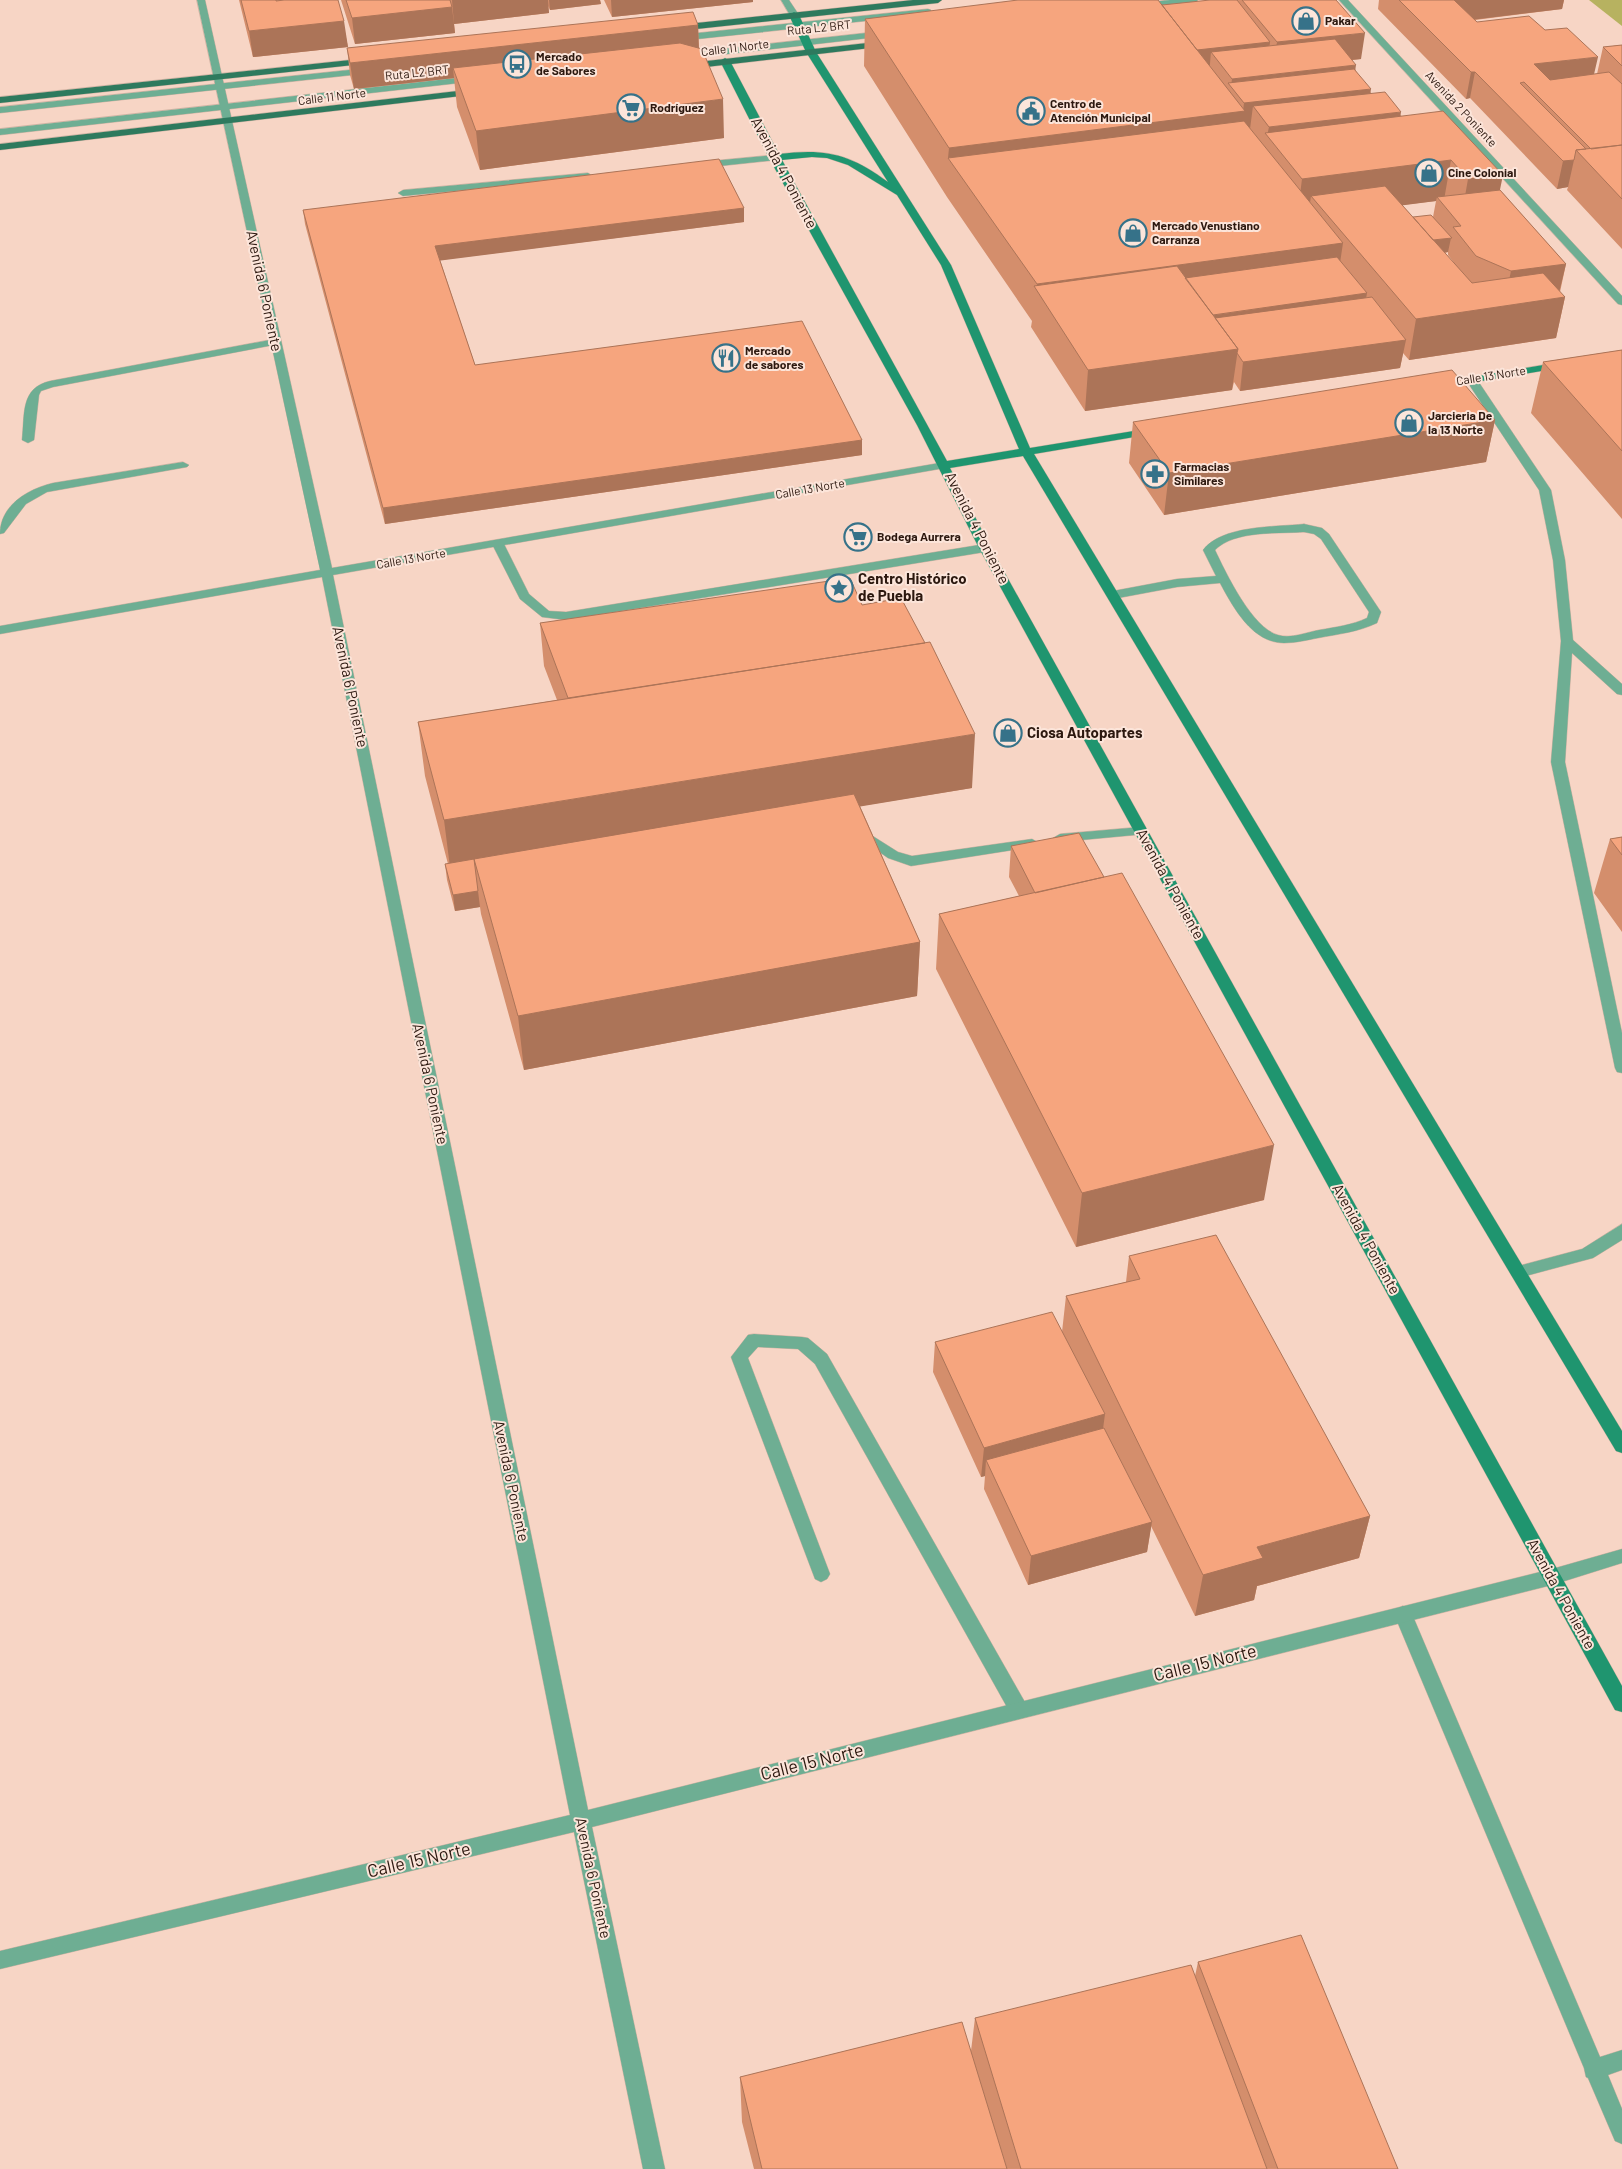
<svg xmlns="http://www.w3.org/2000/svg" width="1622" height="2169" viewBox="0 0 1622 2169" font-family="Barlow,sans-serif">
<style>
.green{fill:#b7b260}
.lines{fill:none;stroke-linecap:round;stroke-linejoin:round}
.service-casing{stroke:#d2b3a4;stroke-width:1}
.minor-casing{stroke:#d2b3a4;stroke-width:1}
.secondary-casing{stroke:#d2b3a4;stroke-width:1}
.primary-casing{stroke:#d2b3a4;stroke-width:1}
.service{fill:#6eae93;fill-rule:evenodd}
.minor{fill:#6eae93;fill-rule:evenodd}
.secondary{fill:#1f956f;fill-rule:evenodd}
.primary{fill:#2e7a5e;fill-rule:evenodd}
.wall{fill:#d48e6c;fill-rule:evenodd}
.shaded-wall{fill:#ac7458}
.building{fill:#f6a57e;stroke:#ac7458}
.labels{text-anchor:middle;stroke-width:4;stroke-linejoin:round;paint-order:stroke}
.far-poi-label{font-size:12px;font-weight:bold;fill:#2c180f;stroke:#fce5da;text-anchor:start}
.far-street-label{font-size:12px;fill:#2c180f;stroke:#fce5da}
.street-label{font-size:15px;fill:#2c180f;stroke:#fce5da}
.poi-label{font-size:15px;font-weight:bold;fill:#2c180f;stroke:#fce5da;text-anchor:start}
.near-street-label{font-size:18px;fill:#2c180f;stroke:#fce5da}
</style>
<rect width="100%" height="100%" fill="#f7d5c5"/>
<!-- green -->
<path class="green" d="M 1589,0 L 1622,0 L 1622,26 Z"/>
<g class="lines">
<!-- service casing -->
<g class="service-casing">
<path id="service" d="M 1170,0 L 1198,0 L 1194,3 L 1141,9 L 1137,6 L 1141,3 Z
M 928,9 L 931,10 L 931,14 L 679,41 L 674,38 L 679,35 Z
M 884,31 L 887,32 L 887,36 L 684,59 L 679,56 L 684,53 Z
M 368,68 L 371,69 L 371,73 L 0,113 L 0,107 Z
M 474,76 L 477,77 L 477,81 L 0,135 L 0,129 Z
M 774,155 L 777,156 L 777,160 L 701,168 L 696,165 L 701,162 Z
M 588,173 L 593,176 L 592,178 L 403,196 L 398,193 L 403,190 Z
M 275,339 L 279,340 L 279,344 L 53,387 L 41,391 L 39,395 L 34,440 L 28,443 L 22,440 C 25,414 20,388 50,381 Z
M 1472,377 L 1476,378 L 1551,490 L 1565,560 L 1573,640 L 1622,684 L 1622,695 L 1617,694 L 1572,653 L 1565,762 L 1622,1033 L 1622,1073 L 1617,1072 L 1615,1068 L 1551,762 L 1561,641 L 1553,560 L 1539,490 L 1466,380 Z
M 183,462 L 189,465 L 187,467 L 47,492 L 26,504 L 4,533 L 0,534 C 0,505 28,489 53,483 Z
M 1304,524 L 1322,528 L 1329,534 L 1381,612 L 1377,623 C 1358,632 1339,634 1318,638 C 1307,640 1296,643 1284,643 C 1252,643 1233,607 1220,583 L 1177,587 L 1113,599 L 1107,595 L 1113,591 L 1177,579 L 1216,576 L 1203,550 C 1222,525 1275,527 1304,524 ZM 1304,532 L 1314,534 L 1321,539 L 1369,612 L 1367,618 C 1352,625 1336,627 1319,630 C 1307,632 1291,639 1278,635 C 1252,628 1226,573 1215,550 C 1235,530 1278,534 1304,532 Z
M 498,540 L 504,544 L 529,594 L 549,611 L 566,612 L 985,544 L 991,548 L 985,552 L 566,620 L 542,617 L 520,599 L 492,544 Z
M 1141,827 L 1146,828 L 1148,831 L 1146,834 L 1060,842 L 1053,838 L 1060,834 Z
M 860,828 L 898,852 L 912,856 L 1032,839 L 1039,843 L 1032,847 L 911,866 L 888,858 L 855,835 L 853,832 Z
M 1622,1224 L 1622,1240 L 1593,1258 L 1518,1278 L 1512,1276 L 1510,1272 L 1512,1268 L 1518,1266 L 1582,1249 Z
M 754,1334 L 802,1337 L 808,1338 L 827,1354 L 1026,1704 L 1028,1710 L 1026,1716 L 1019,1718 L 1012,1716 L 815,1364 L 798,1349 L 758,1347 L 748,1358 L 830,1574 L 827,1579 L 821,1582 L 815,1579 L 731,1357 L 748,1335 Z
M 1403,1606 L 1409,1609 L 1412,1614 L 1600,2057 L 1622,2050 L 1622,2070 L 1608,2075 L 1622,2109 L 1622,2144 L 1615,2141 L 1588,2078 L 1586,2077 L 1584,2068 L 1394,1614 L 1397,1609 Z"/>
</g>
<!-- minor casing -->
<g class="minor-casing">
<path id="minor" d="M 197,0 L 205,0 L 332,568 L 945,462 L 951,465 L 945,468 L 333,575 L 588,1810 L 1552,1569 L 1622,1549 L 1622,1563 L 1552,1585 L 592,1827 L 665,2169 L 643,2169 L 574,1832 L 0,1969 L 0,1951 L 570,1815 L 322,577 L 0,634 L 0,626 L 320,570 Z
M 781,0 L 789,0 L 799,15 L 797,17 L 791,17 Z
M 1339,0 L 1348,0 L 1622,296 L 1622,305 L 1618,304 Z"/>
</g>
<!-- secondary casing -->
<g class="secondary-casing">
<path id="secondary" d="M 794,12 L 799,15 L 816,52 L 951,265 L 1030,448 L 1152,428 L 1158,431 L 1152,434 L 1034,454 L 1622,1431 L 1622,1453 L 1616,1451 L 1023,456 L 950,468 L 991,548 L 1622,1686 L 1622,1712 L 1615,1710 L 979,548 L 917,425 L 769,158 L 720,61 L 725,58 L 730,61 L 779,154 C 826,148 850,154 888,182 L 806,52 L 789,15 ZM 812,157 L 827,158 L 848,165 L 897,195 L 941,265 L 1019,449 L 947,461 L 782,160 Z
M 1561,362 L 1565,363 L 1565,367 L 1441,388 L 1435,385 L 1441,382 Z"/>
</g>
<!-- primary casing -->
<g class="primary-casing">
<path id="primary" d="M 913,0 L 942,0 L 938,3 L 678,31 L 673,28 L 678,25 Z
M 885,41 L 890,44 L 888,46 L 689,69 L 684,66 L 689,63 Z
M 369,58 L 372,59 L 372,63 L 0,103 L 0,97 Z
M 475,89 L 478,90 L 478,94 L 0,150 L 0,144 Z"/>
</g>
<!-- service -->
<use href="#service" class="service"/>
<!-- minor -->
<use href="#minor" class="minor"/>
<!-- secondary -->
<use href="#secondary" class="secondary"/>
<!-- primary -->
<use href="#primary" class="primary"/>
</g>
<!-- wall -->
<path class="wall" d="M 239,0 L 338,0 L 348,47 L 253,57 Z
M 341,0 L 600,0 L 601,4 L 550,10 L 548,6 L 549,13 L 454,24 L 454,23 L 455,33 L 355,44 Z
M 604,0 L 753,0 L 753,2 L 612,17 Z
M 1237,0 L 1336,0 L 1361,59 L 1352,60 L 1356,71 L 1371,93 L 1500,190 L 1566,264 L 1560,292 L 1565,297 L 1556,338 L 1409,360 L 1403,353 L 1400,368 L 1240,391 L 1234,382 L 1232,390 L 1085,411 L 1031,327 L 1032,321 L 947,197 L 864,66 L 865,19 L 1162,5 ZM 1436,201 L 1433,217 L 1413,217 L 1402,205 ZM 1448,252 L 1448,255 L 1455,264 L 1445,253 Z
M 1379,0 L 1564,0 L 1562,9 L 1475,20 L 1477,22 L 1594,74 L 1597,74 L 1603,47 L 1622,45 L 1622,249 L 1567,190 L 1568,187 L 1557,189 L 1470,98 L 1466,99 L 1378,9 Z
M 698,25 L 699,49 L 724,138 L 480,170 L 457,107 L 454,78 L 354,89 L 350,75 L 347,48 Z
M 744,208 L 744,222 L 440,260 L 475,365 L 862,440 L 862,455 L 385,524 L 305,224 L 303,210 Z
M 1622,350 L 1622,519 L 1531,413 L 1543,362 Z
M 1495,420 L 1486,462 L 1164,515 L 1129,463 L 1133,422 Z
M 862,605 L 972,788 L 860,806 L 920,942 L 917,996 L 524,1070 L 481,914 L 480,907 L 455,911 L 447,880 L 445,864 L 448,864 L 425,776 L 418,722 L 557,700 L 544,666 L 540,623 Z
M 1622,837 L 1622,932 L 1594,893 L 1610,839 Z
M 1011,846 L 1264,1200 L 1076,1247 L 936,969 L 939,914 L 1019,896 L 1009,877 Z
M 1129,1256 L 1370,1516 L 1359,1558 L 1257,1586 L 1254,1600 L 1195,1616 L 1151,1526 L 1147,1552 L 1028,1585 L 984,1489 L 985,1476 L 981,1477 L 933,1372 L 935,1342 L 1062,1332 L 1066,1296 L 1126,1282 Z
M 1198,1962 L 1398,2169 L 754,2169 L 742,2122 L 740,2077 L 971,2051 L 975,2018 L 1195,1976 Z"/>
<!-- shaded-wall -->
<path class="shaded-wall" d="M 452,0 L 548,0 L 549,13 L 454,24 Z
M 549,0 L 600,0 L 601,4 L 550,10 Z
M 611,0 L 753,0 L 753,2 L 612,17 Z
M 1450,0 L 1564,0 L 1562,9 L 1446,23 Z
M 452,7 L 455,33 L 355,44 L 352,18 Z
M 344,21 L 348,47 L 253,57 L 249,31 Z
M 698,25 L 699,52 L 453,68 L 454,78 L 354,89 L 350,63 Z
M 1365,33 L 1361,59 L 1273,68 L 1277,42 Z
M 1270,42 L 1267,69 L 1211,52 L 1209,75 L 1188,50 Z
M 1598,57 L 1592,83 L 1532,91 L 1534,64 Z
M 1356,65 L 1352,91 L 1371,89 L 1367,116 L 1401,112 L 1397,139 L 1267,136 L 1269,127 L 1253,106 L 1250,129 L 948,158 L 949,148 L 1243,111 L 1244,103 L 1231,86 L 1232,79 Z
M 1471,72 L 1475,72 L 1470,98 L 1466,99 Z
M 723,99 L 724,138 L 480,170 L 476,131 Z
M 1451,160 L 1444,200 L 1437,197 L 1436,201 L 1328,215 L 1311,196 L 1308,217 L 1297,219 L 1302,179 Z
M 1574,160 L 1568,187 L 1557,189 L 1563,161 Z
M 1503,175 L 1495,214 L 1461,219 L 1468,179 Z
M 744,208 L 744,222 L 437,261 L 435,246 Z
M 1451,238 L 1448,252 L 1409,257 L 1411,243 Z
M 1343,243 L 1337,283 L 1036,290 L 1037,284 Z
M 1566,264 L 1559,293 L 1505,299 L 1511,271 Z
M 1367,293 L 1362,322 L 1228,341 L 1209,316 Z
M 1565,297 L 1556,338 L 1409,360 L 1416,319 Z
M 1406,340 L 1400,368 L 1240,391 L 1243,362 Z
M 1238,349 L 1232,390 L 1085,411 L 1088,370 Z
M 1495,420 L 1486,462 L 1164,515 L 1169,473 Z
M 862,440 L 862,455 L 385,524 L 383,508 Z
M 975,734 L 972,788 L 477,870 L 474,859 L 451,875 L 444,820 Z
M 478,891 L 480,907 L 455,911 L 453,895 Z
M 920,942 L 917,996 L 524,1070 L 518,1016 Z
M 1274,1145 L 1264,1200 L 1076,1247 L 1082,1193 Z
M 1105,1414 L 1101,1444 L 986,1460 L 985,1476 L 981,1477 L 984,1448 Z
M 1370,1516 L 1359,1558 L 1257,1586 L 1254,1600 L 1195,1616 L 1203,1575 L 1257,1547 Z
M 1152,1522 L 1147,1552 L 1028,1585 L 1031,1556 Z"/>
<!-- building -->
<path class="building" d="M 241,0 L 276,0 L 276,1 L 284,0 L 338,0 L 344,21 L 249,31 Z
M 346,0 L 450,0 L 452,7 L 352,18 Z
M 1018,0 L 1158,0 L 1245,111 L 949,148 L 865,19 Z
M 1210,0 L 1237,0 L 1270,42 L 1197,50 L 1162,5 Z
M 1242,0 L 1336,0 L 1365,33 L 1277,42 Z
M 1399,0 L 1454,0 L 1477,22 L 1529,16 L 1545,30 L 1567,28 L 1598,57 L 1534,64 L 1550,80 L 1609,72 L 1622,84 L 1622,145 L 1591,149 L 1524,82 L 1520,83 L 1586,149 L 1576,150 L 1574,160 L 1563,161 L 1475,72 L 1471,72 Z
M 693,12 L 698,25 L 350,63 L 347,48 Z
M 1335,39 L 1356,65 L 1232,79 L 1211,52 Z
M 680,43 L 702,49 L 723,99 L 476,131 L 453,68 Z
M 1622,45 L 1622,66 L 1603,47 Z
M 1354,69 L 1371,89 L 1244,103 L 1228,83 Z
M 1385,92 L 1401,112 L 1269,127 L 1253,106 Z
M 1443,111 L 1503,175 L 1468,179 L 1451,160 L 1302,179 L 1265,133 Z
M 1244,121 L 1343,243 L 1037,284 L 948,158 Z
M 1622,145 L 1622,199 L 1576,150 Z
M 719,159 L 744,208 L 435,246 L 475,365 L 802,321 L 862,440 L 383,508 L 303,210 Z
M 1385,186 L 1472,283 L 1543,273 L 1565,297 L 1416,319 L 1311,196 Z
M 1500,190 L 1566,264 L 1511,271 L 1476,256 L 1453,227 L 1461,226 L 1437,197 Z
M 1431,215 L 1452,238 L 1433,240 L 1413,217 Z
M 1337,257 L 1367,293 L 1213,315 L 1185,278 Z
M 1177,266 L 1238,349 L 1088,370 L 1034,286 Z
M 1372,297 L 1406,340 L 1243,362 L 1237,353 L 1238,349 L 1215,318 Z
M 1622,350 L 1622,451 L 1543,362 Z
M 1452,370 L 1495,420 L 1169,473 L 1133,422 Z
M 850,578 L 862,605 L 901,598 L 925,643 L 568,698 L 540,623 Z
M 930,642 L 975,734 L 444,820 L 418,722 Z
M 854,794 L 920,942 L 518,1016 L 474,859 Z
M 1079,833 L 1104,877 L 1035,893 L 1011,846 Z
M 1622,837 L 1622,855 L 1610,839 Z
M 474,859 L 478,891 L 453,895 L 445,864 Z
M 1122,873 L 1274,1145 L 1082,1193 L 939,914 Z
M 1216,1235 L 1370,1516 L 1257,1547 L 1263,1558 L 1203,1575 L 1066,1296 L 1140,1279 L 1129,1256 Z
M 1052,1312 L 1105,1414 L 984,1448 L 935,1342 Z
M 1104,1428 L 1152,1522 L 1031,1556 L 986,1460 Z
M 1301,1935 L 1398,2169 L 1278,2169 L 1198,1962 Z
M 1191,1965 L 1267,2169 L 1021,2169 L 975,2018 Z
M 962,2022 L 1007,2169 L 762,2169 L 740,2077 Z"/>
<!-- icons -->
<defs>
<g id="shop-ring" transform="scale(1.4375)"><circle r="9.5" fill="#fce5da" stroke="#367289" stroke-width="1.5"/><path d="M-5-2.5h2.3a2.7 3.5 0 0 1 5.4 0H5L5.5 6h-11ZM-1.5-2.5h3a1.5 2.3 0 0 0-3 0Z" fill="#367289"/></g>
<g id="bus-ring" transform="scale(1.4375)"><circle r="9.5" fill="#fce5da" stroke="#367289" stroke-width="1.5"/><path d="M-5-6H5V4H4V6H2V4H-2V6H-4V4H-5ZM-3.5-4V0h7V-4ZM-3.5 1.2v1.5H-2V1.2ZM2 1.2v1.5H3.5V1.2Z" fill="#367289"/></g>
<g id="supermarket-ring" transform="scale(1.4375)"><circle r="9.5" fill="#fce5da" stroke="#367289" stroke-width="1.5"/><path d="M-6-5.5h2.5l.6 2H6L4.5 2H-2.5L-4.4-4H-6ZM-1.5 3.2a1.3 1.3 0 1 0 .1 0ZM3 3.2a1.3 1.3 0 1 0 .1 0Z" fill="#367289"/></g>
<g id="civic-ring" transform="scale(1.4375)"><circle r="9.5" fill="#fce5da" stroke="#367289" stroke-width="1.5"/><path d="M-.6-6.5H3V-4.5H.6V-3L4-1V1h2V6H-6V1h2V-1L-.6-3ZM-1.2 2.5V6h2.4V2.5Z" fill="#367289"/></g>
<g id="restaurant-ring" transform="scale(1.4375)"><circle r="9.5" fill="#fce5da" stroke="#367289" stroke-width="1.5"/><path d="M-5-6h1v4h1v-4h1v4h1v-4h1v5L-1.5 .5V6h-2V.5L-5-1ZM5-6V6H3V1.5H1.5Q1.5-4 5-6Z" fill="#367289"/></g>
<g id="pharmacy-ring" transform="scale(1.4375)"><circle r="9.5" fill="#fce5da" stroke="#367289" stroke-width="1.5"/><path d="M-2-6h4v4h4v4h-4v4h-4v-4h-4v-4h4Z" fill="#367289"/></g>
<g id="sight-ring" transform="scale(1.4375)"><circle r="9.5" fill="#fce5da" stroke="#367289" stroke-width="1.5"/><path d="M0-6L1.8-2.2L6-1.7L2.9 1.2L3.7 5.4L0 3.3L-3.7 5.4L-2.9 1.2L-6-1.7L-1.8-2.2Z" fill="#367289"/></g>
</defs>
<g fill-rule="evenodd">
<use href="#shop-ring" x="1306" y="21"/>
<use href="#bus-ring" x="517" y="64"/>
<use href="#supermarket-ring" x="631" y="108"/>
<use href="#civic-ring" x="1031" y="111"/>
<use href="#shop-ring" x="1429" y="173"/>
<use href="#shop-ring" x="1133" y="233"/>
<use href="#restaurant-ring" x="726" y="358"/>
<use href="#shop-ring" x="1409" y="423"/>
<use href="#pharmacy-ring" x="1155" y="474"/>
<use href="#supermarket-ring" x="858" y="537"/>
<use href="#sight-ring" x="839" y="588"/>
<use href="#shop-ring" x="1008" y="733"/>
</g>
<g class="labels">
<!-- far-poi labels -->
<g class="far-poi-label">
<text x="1325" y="25">Pakar</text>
<text x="536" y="61">Mercado<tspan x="536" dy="14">de Sabores</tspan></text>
<text x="1050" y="108">Centro de<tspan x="1050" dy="14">Atención Municipal</tspan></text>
<text x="650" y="112">Rodríguez</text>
<text x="1448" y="177">Cine Colonial</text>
<text x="1152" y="230">Mercado Venustiano<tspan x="1152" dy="14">Carranza</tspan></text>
<text x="745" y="355">Mercado<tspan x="745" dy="14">de sabores</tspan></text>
<text x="1428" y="420">Jarcieria De<tspan x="1428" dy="14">la 13 Norte</tspan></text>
<text x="1174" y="471">Farmacias<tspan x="1174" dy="14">Similares</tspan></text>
<text x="877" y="541">Bodega Aurrera</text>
</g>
<!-- far-street labels -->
<g class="far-street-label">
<text transform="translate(819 28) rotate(-6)" y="4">Ruta L2 BRT</text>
<text transform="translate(735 48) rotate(-7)" y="4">Calle 11 Norte</text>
<text transform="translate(417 73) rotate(-6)" y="4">Ruta L2 BRT</text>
<text transform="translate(332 97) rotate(-7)" y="4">Calle 11 Norte</text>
<text transform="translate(1461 109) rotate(47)" y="4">Avenida 2 Poniente</text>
<text transform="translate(1491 376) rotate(-9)" y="4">Calle 13 Norte</text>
<text transform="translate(810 489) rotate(-10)" y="4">Calle 13 Norte</text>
<text transform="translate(411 559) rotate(-10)" y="4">Calle 13 Norte</text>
</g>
<!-- street labels -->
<g class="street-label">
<text transform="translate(784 173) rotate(62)" y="5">Avenida 4 Poniente</text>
<text transform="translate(264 291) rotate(78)" y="5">Avenida 6 Poniente</text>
<text transform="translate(977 528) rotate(63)" y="5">Avenida 4 Poniente</text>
<text transform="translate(350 687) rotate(78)" y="5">Avenida 6 Poniente</text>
<text transform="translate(1170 884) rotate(61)" y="5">Avenida 4 Poniente</text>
<text transform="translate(430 1084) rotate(78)" y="5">Avenida 6 Poniente</text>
<text transform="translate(1366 1239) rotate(61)" y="5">Avenida 4 Poniente</text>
<text transform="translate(511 1481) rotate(78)" y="5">Avenida 6 Poniente</text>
<text transform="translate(1561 1594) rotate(61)" y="5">Avenida 4 Poniente</text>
<text transform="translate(593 1878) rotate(78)" y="5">Avenida 6 Poniente</text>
</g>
<!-- poi labels -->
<g class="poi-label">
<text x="858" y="584">Centro Histórico<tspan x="858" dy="17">de Puebla</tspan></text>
<text x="1027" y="738">Ciosa Autopartes</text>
</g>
<!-- near-street labels -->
<g class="near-street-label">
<text transform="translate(1205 1663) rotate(-14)" y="6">Calle 15 Norte</text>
<text transform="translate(812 1762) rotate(-14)" y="6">Calle 15 Norte</text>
<text transform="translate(419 1860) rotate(-13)" y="6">Calle 15 Norte</text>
</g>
</g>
</svg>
